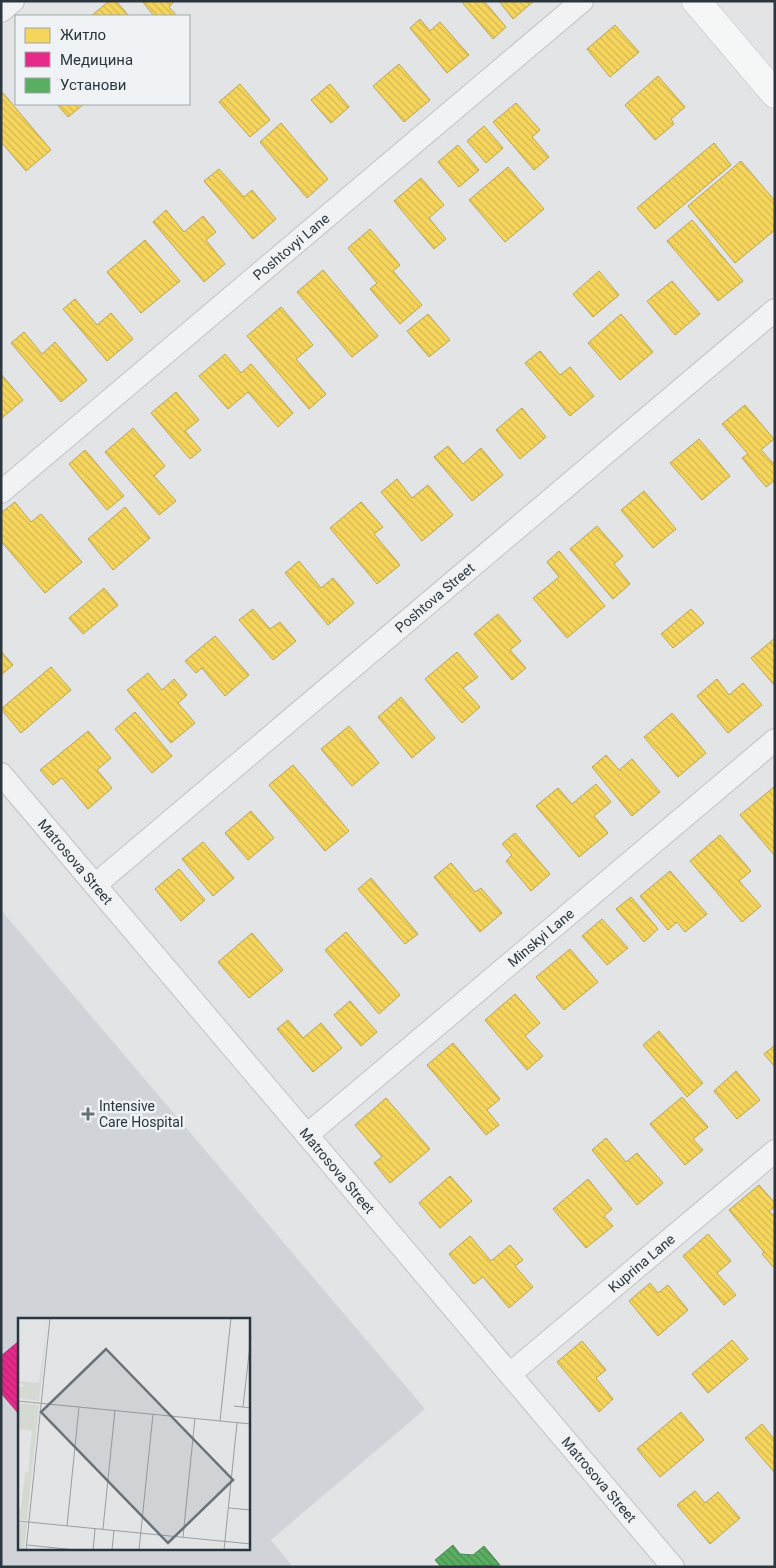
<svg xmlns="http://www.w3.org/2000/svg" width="776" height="1568" viewBox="0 0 776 1568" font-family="Roboto,sans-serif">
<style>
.built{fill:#d0d4d9;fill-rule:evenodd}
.homes{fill:url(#homes-back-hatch);stroke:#b9a553}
.health{fill:url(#health-back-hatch);stroke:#ae2d73}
.public{fill:url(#public-back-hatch);stroke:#4c8a56}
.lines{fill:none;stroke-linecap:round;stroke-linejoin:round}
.minor-casing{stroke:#c0c2c4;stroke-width:24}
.secondary-casing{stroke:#c0c2c4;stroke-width:29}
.minor{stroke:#f0f2f3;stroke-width:22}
.secondary{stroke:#f5f6f6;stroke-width:28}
.poi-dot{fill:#6a7279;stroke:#eff3f5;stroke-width:2}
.labels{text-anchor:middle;stroke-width:5;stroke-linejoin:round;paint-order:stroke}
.street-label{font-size:14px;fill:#2a353e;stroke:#eff3f5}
.poi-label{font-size:14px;fill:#2a353e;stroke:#eff3f5;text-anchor:start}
.inset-road{fill:none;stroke:#989ea3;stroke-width:1}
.view{fill:#6a7279;fill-opacity:0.15;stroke:#6a7279;stroke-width:2.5}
.inset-edge{fill:none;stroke:#2a353e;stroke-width:2.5}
</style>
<defs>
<pattern id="homes-back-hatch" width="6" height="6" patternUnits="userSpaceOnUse" patternTransform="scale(1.25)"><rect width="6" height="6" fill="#f6d55c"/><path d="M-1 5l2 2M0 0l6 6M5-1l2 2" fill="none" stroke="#d3b751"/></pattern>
<pattern id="health-back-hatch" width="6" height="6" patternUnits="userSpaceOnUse" patternTransform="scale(1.25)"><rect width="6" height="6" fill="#e7298a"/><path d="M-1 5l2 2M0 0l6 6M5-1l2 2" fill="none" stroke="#bb2472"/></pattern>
<pattern id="public-back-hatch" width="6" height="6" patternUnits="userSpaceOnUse" patternTransform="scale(1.25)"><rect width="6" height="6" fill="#5aae61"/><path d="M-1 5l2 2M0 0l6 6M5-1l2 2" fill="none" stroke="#4b8e51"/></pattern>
</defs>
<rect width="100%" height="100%" fill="#e2e4e6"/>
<!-- built -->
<path class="built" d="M 1,910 L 425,1409 L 271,1540 L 293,1567 L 1,1567 ZM 19,1319 L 249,1319 L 249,1549 L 19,1549 Z"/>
<!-- homes -->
<path class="homes" d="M 109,1 L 116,1 L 129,16 L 91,16 Z
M 142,1 L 175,1 L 169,7 L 177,16 L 154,16 Z
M 461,1 L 484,1 L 506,27 L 493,39 Z
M 499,1 L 534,1 L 513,19 Z
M 420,19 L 430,31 L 440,22 L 469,55 L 447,73 L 410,28 Z
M 615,25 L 639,52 L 610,77 L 587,49 Z
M 399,64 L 430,100 L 404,122 L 373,86 Z
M 658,76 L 685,107 L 671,119 L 674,124 L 655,140 L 625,105 Z
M 240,84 L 270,120 L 250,137 L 219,102 Z
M 330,84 L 349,107 L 331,123 L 311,100 Z
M 3,93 L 51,150 L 26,171 L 1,142 L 1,95 Z
M 516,103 L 540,130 L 532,137 L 549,157 L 534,170 L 493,122 Z
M 57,104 L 84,104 L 68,117 Z
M 281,123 L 328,179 L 307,198 L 260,142 Z
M 484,126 L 503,148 L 486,163 L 467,141 Z
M 714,143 L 731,165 L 655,229 L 637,208 Z
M 458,145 L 479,170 L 459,187 L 438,162 Z
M 741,161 L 775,201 L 775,230 L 735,263 L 688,206 Z
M 508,167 L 544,209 L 505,242 L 469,200 Z
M 219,169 L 244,197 L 252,190 L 276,219 L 253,239 L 204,181 Z
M 421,178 L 444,205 L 429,218 L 446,239 L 434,249 L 394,201 Z
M 166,210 L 184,232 L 203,216 L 216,232 L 206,240 L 225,264 L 204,282 L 153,222 Z
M 692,220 L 743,281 L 718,301 L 667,241 Z
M 370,229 L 400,265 L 393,271 L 422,305 L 400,324 L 370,289 L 377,283 L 348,248 Z
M 145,240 L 180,281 L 141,313 L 107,272 Z
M 323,270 L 378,336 L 352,357 L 297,292 Z
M 599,271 L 619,295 L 593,317 L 573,294 Z
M 672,281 L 700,314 L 675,335 L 647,301 Z
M 75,299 L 97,325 L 111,313 L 133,339 L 107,361 L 63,309 Z
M 281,307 L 313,345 L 296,359 L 326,394 L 309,409 L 247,336 Z
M 428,314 L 450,340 L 429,357 L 407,331 Z
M 621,314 L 653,352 L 620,380 L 588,343 Z
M 24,332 L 42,354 L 55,342 L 87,380 L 61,402 L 11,343 Z
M 540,351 L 560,375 L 570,367 L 594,396 L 570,416 L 525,363 Z
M 225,354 L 241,373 L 251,364 L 293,413 L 278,427 L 248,392 L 228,409 L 199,376 Z
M 1,374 L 23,400 L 2,418 L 1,417 Z
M 176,392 L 199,420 L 185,431 L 201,450 L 190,459 L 151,413 Z
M 745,405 L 774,439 L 761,450 L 775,465 L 775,480 L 766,487 L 742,458 L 748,454 L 722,424 Z
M 522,408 L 546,437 L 520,459 L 496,430 Z
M 133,428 L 165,466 L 154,476 L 176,501 L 159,515 L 105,452 Z
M 699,439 L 730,476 L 702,500 L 670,463 Z
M 448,446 L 463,464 L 481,448 L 503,475 L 472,501 L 434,457 Z
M 85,450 L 124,496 L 107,510 L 69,464 Z
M 397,479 L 412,498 L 428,485 L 453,515 L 422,541 L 381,492 Z
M 644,491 L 676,529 L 653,548 L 621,510 Z
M 15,502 L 31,522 L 41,514 L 82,562 L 45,593 L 1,541 L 1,513 Z
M 361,502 L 383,527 L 374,534 L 400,565 L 377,584 L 330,528 Z
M 125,507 L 150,538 L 113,570 L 88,539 Z
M 597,526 L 623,556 L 614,564 L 630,584 L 613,599 L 570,549 Z
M 559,551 L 605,606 L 567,638 L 533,598 L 559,577 L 547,562 Z
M 299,561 L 321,588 L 333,578 L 354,603 L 328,625 L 285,573 Z
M 104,588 L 118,605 L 83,634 L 69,618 Z
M 253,609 L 270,629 L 280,622 L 296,641 L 273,660 L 239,620 Z
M 691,609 L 704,623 L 673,648 L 661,634 Z
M 498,614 L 521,641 L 510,650 L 526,668 L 512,680 L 474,634 Z
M 215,636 L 249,675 L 225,696 L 202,668 L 196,673 L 185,661 Z
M 775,638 L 775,686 L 751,658 Z
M 1,651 L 13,665 L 1,675 Z
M 457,652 L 478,677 L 463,688 L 480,707 L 462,723 L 425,679 Z
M 51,667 L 71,690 L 21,733 L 1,709 Z
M 148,673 L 162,690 L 174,679 L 187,695 L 178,703 L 195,723 L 171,743 L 127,690 Z
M 717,679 L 729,695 L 743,683 L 762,705 L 728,733 L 697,696 Z
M 401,697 L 435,738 L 412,758 L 378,717 Z
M 135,712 L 172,756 L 152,773 L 115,729 Z
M 672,713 L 706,753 L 678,777 L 644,737 Z
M 349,726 L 379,763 L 352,786 L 321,749 Z
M 88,731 L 111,758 L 97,770 L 112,788 L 88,809 L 62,778 L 53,785 L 40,770 Z
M 606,755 L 619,770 L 632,759 L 660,792 L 632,816 L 592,767 Z
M 293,765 L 349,831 L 325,851 L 269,785 Z
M 596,784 L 611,802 L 594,816 L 608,833 L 579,857 L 536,806 L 558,788 L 572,804 Z
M 774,787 L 775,788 L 775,856 L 740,815 Z
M 251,811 L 274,838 L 248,860 L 225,833 Z
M 515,833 L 550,874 L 531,891 L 506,861 L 512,855 L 502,844 Z
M 720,835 L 751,871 L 739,881 L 761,906 L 742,922 L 690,861 Z
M 203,842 L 234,878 L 213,896 L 182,859 Z
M 451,863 L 475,892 L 481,888 L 502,913 L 480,932 L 434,877 Z
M 179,869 L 205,900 L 181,921 L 155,889 Z
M 670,871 L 707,914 L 685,932 L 677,922 L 668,930 L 640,896 Z
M 371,878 L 418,934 L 405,944 L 358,889 Z
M 631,897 L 658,929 L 644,942 L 616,909 Z
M 602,919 L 628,948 L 607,965 L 582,936 Z
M 346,932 L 400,995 L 379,1014 L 325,950 Z
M 252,933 L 283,970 L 249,998 L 218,962 Z
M 570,949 L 598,982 L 564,1010 L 536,977 Z
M 515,994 L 540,1023 L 525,1036 L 543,1056 L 527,1070 L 485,1020 Z
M 350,1001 L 377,1032 L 361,1046 L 334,1015 Z
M 288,1020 L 303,1038 L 321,1023 L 342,1048 L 313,1072 L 277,1029 Z
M 659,1031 L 703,1083 L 687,1097 L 643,1045 Z
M 453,1043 L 500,1099 L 487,1110 L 499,1125 L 486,1135 L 427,1065 Z
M 775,1045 L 775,1067 L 764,1054 Z
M 736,1071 L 760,1100 L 737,1119 L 714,1091 Z
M 682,1097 L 708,1127 L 693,1139 L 703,1150 L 685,1165 L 650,1124 Z
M 386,1098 L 430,1149 L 390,1183 L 374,1163 L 382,1157 L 355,1125 Z
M 606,1138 L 626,1162 L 637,1153 L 663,1183 L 637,1205 L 592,1150 Z
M 450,1176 L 472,1201 L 440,1228 L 419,1203 Z
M 588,1179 L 612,1209 L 604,1216 L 613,1226 L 586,1248 L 553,1209 Z
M 759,1185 L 775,1203 L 775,1207 L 769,1211 L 775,1217 L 775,1269 L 762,1254 L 764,1252 L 729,1210 Z
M 708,1234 L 731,1261 L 717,1273 L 736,1295 L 724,1305 L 683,1256 Z
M 470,1236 L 491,1261 L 510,1245 L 523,1260 L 515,1266 L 533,1287 L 509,1308 L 483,1277 L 474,1284 L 449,1254 Z
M 650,1283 L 658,1293 L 668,1285 L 688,1310 L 658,1336 L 629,1301 Z
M 732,1340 L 748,1359 L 708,1393 L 692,1374 Z
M 582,1341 L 606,1370 L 596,1378 L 613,1399 L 599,1412 L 557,1362 Z
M 681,1412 L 704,1440 L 660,1477 L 637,1449 Z
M 762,1424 L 775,1440 L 775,1473 L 745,1438 Z
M 695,1491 L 705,1503 L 718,1492 L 740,1518 L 710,1544 L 677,1505 Z"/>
<!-- health -->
<path class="health" d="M 19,1341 L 19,1414 L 1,1393 L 1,1356 Z"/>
<!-- public -->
<path class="public" d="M 453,1545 L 460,1554 L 473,1555 L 484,1546 L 500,1565 L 441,1567 L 435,1560 Z"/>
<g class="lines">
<!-- minor casing -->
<g class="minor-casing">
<g id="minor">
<path d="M 1,11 L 13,1"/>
<path id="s1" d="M 1,492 L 582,1"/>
<path id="s2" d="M 1,774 L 673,1567"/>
<path id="s3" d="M 95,885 L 775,310"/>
<path id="s4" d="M 307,1135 L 775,740"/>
<path id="s5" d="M 510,1374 L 775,1151"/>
</g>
</g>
<!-- secondary casing -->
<g class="secondary-casing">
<path id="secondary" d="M 696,1 L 775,94"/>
</g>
<!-- minor -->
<use href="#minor" class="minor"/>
<!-- secondary -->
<use href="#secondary" class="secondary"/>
</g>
<!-- markers -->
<path class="poi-dot" d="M85.5 1106.5h5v5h5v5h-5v5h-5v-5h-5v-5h5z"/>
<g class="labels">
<!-- street labels -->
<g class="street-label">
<text dy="5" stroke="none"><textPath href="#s1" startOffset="380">Poshtovyi Lane</textPath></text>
<text dy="5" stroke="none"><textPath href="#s3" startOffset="445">Poshtova Street</textPath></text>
<text dy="5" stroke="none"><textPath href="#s2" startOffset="115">Matrosova Street</textPath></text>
<text dy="5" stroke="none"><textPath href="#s4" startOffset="306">Minskyi Lane</textPath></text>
<text dy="5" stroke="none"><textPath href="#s2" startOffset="520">Matrosova Street</textPath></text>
<text dy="5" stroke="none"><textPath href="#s5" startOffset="172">Kuprina Lane</textPath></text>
<text dy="5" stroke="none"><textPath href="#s2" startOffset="925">Matrosova Street</textPath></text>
</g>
<!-- poi labels -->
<g class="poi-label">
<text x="99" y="1111">Intensive<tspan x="99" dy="16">Care Hospital</tspan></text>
</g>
</g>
<!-- overview -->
<g transform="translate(18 1318)">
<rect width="232" height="232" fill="#e2e4e6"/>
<path d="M 6,0 L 0,63 L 21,65 L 30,0 L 21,83 L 0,80 L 0,69 L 7,68 L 0,64 L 0,56 L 1,48 ZM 0,85 L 21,87 L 9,202 L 0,201 L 0,190 L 3,190 L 7,154 L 10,154 L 14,113 L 0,111 ZM 0,204 L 9,205 L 6,232 L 0,232 Z" fill="#d4dad2"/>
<path class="inset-road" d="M 0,83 L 233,106M 216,88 L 233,90M 225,89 L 233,18M 202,103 L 213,0M 211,190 L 233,192M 0,203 L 233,226M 49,208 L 61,89M 85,211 L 97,92M 165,219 L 177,100M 9,227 L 58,232M 8,232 L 32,0M 75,232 L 77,211M 94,232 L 96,212M 121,232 L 135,96M 206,232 L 219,105"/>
<path class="view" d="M 88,31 L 215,162 L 150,225 L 23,94 Z"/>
<rect width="232" height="232" class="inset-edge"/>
</g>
<!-- border -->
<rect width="776" height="1568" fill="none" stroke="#2a353e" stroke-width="5"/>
<!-- legend -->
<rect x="15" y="15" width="175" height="90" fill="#eff3f5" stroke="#a0a7ac"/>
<rect x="25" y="28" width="25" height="15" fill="#f6d55c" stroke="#a0a7ac"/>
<text x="60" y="40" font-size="15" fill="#2a353e">Житло</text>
<rect x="25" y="52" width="25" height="15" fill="#e7298a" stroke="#a0a7ac"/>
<text x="60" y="65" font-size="15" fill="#2a353e">Медицина</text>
<rect x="25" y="78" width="25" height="15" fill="#5aae61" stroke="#a0a7ac"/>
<text x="60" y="90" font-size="15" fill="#2a353e">Установи</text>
</svg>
